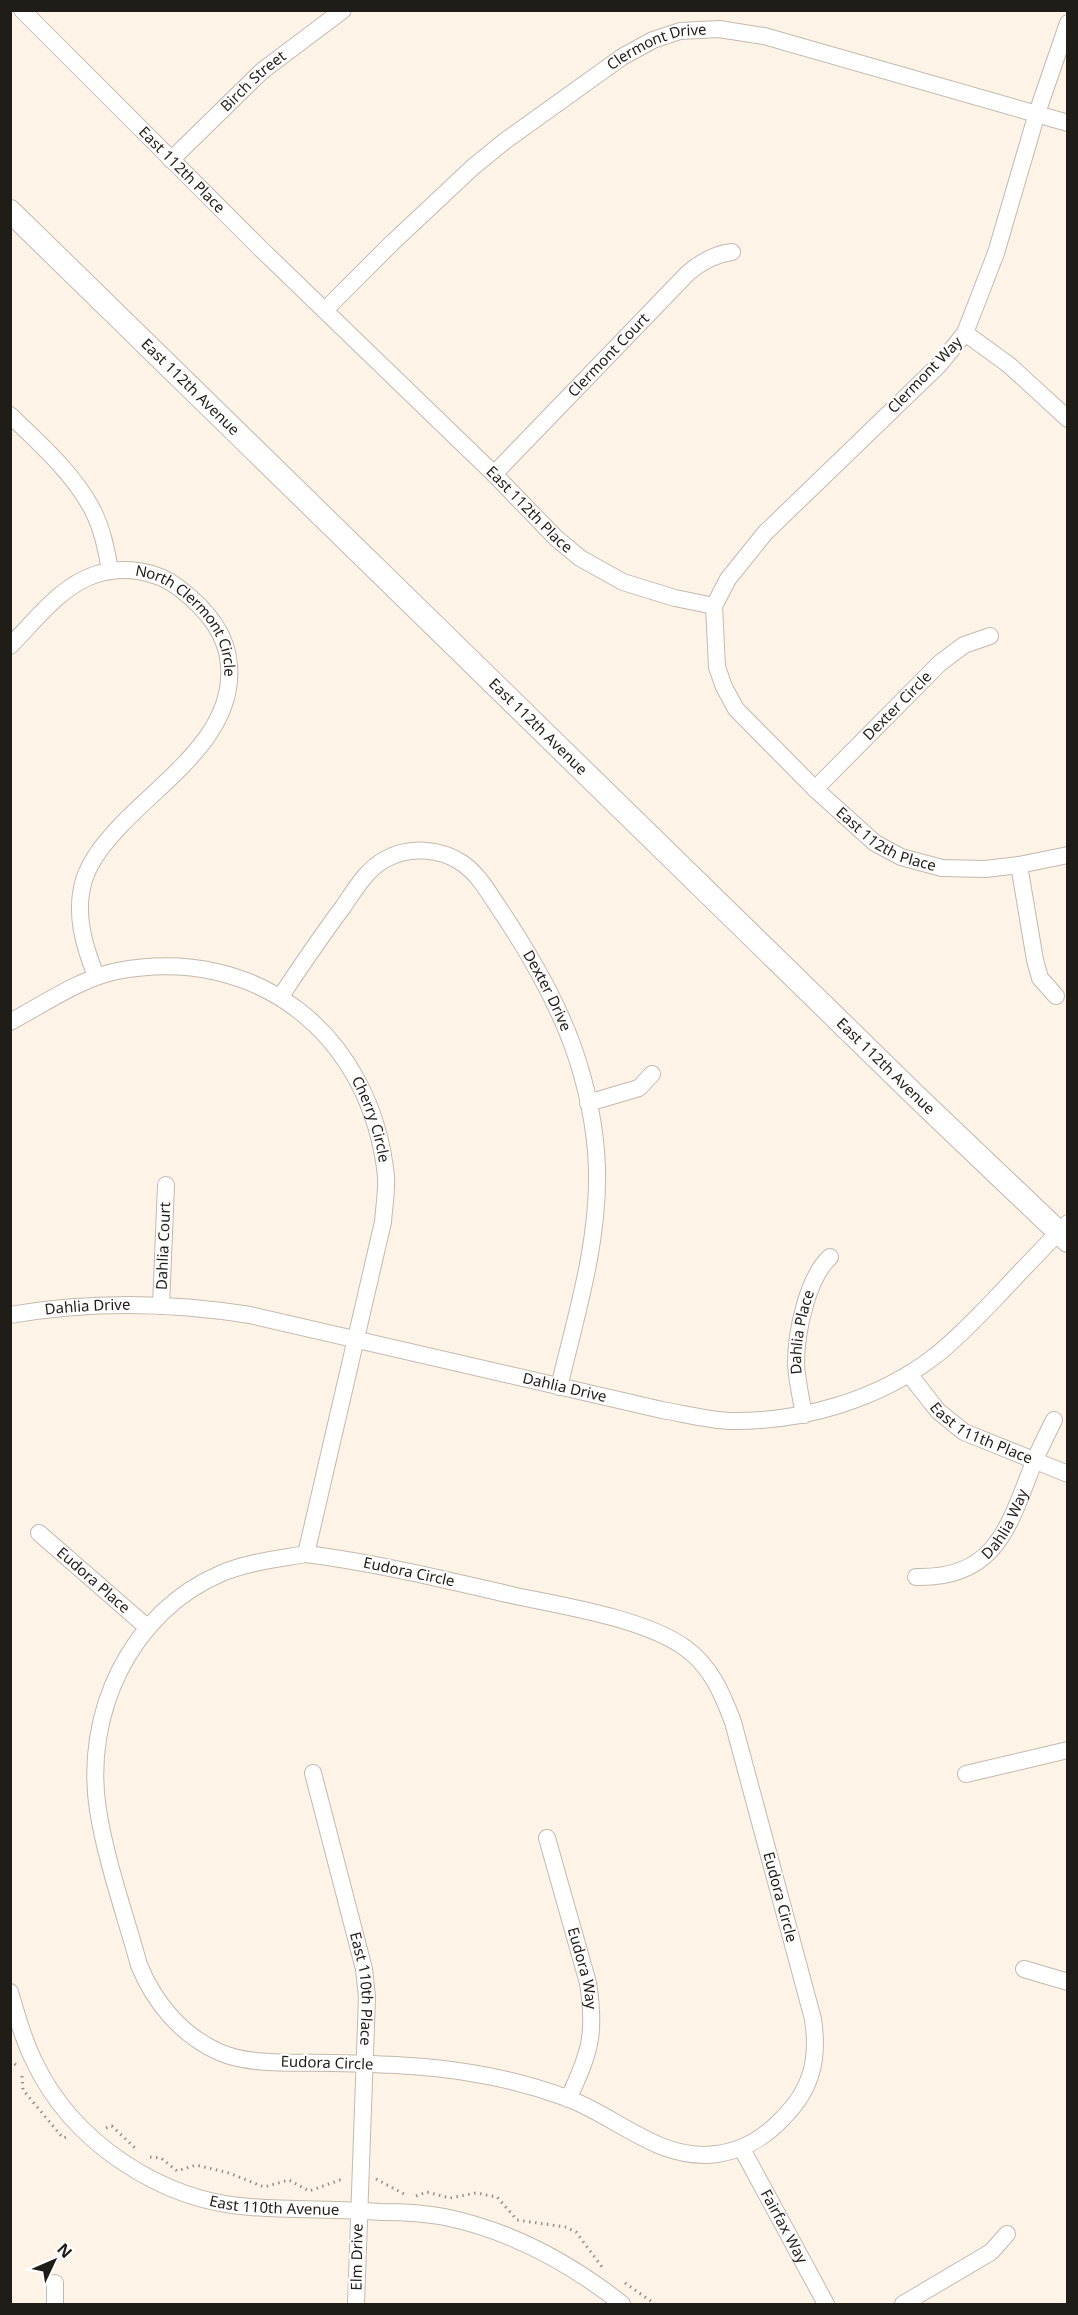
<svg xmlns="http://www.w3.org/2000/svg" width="1078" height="2315" viewBox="0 0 1078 2315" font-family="'Noto Sans',sans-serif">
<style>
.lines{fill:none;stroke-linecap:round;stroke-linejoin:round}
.street-casing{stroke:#c3b9ad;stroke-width:18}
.secondary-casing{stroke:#c3b9ad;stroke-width:24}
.path{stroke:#958e85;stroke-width:3;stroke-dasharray:1.5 4.5;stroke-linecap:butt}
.street{stroke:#fff;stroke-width:16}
.secondary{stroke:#fff;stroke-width:22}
.labels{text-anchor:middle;stroke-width:4.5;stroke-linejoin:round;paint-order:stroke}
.street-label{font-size:15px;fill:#201c18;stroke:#fff}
</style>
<rect width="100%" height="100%" fill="#fdf3e6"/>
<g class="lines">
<!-- street casing -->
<g class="street-casing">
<g id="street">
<path id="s1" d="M 22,10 L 260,248 L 494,474 L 556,538 L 580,558 L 623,582 L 675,598 L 714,606"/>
<path id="s2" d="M 1068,23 L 1037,113 L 996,253 L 965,333 L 939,365 L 765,533 L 728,579 L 714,606 L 717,667 L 724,687 L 736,709 L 815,789 L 875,843 L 901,857 L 942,868 L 985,869 L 1019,865 L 1068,855"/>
<path id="s3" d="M 171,160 L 262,71 L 343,10"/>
<path id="s4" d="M 325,310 L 392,243 L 473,167 L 505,141 L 622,57 L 653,40 L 680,31 L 719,29 L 764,36 L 1068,123"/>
<path d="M 965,333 L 1009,365 L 1068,419"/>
<path d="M 10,415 C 39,443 72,472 91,507 C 102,527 106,548 110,570"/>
<path id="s5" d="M 494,474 L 688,273 C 702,261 715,254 732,252"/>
<path id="s6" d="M 10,646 C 36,620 61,585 97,574 C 124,566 156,570 179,588 C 204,607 227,632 229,665 C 235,734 165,779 122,824 C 107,840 91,858 84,880 C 74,913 84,946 96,976"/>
<path id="s7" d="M 815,789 L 940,663 L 964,645 L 990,636"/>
<path d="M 1019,865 L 1035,960 L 1040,978 L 1056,996"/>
<path id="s8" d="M 281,996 C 301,966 321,936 343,907 C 355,890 366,870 384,860 C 408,846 440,848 462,863 C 477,873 487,890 497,905 C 526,948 554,995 572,1044 C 586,1082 596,1128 597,1169 C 599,1242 576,1316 559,1387"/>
<path id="s9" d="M 10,1022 C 44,1004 79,979 117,971 C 259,944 371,1036 386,1176 C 387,1191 384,1207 383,1222 L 306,1554"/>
<path d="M 588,1103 L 639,1088 L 652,1074"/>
<path id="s10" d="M 161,1306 L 166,1185"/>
<path id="s11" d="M 10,1315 C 90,1301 170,1302 250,1315 L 662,1410 C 685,1414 708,1420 730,1421 C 802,1422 878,1400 935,1356 C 957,1339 976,1318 995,1299 C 1019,1273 1043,1248 1068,1223"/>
<path id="s12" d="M 909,1374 L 938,1411 L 964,1432 L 1068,1474"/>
<path id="s13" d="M 804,1415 C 801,1398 797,1381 796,1364 C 796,1333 807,1278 830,1257"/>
<path id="s14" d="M 39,1533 L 148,1628"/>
<path d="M 306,1554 C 377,1563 446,1580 516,1596 C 565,1606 644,1619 684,1647 C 711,1666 722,1693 733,1722 L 813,2019 C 819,2059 812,2089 783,2118 C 764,2138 744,2150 717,2154 C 660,2162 618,2117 567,2098 C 537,2087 503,2078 471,2073 C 426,2065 377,2064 331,2063 C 297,2062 250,2066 219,2052 C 181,2035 154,2002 139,1965 C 125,1914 106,1861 98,1810 C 83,1714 130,1612 222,1573 C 249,1562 278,1559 306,1554 Z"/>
<path id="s15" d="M 916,1577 C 997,1579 1009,1525 1034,1462 C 1040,1448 1047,1434 1054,1420"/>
<path id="s16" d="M 313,1773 L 364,1969 L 367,1997 L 356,2304"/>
<path d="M 966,1774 L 1068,1750"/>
<path id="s17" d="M 547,1838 L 588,1983 C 596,2033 590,2054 568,2099"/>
<path d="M 1024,1969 L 1068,1982"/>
<path id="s18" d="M 10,1992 C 17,2016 23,2039 34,2061 C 72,2142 161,2201 250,2207 C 293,2210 338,2209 381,2212 C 403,2212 424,2213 445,2217 C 512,2231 569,2262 622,2304"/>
<path id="s19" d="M 742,2149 L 826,2304"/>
<path d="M 55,2283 L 55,2304"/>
<path d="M 903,2304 L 991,2252 L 1007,2234"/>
</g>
</g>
<!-- secondary casing -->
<g class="secondary-casing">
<g id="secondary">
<path id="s20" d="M 10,211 L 918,1098 L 1068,1241"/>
</g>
</g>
<!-- path -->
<path class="path" d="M 10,2060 L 16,2065
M 22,2076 L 23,2090 L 63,2138 L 67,2137
M 106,2128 L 112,2126 L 135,2148
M 150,2157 L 161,2158 L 177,2171 L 196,2165 L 229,2173 L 264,2187 L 289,2180 L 309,2191 L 340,2180 L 345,2180
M 376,2179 L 404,2194
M 416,2196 L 427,2192 L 450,2198 L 476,2193 L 497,2197 L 517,2220 L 565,2227 L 576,2232 L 602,2267
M 625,2283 L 655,2304"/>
<!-- street -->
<use href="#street" class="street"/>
<!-- secondary -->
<use href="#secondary" class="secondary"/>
</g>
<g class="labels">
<!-- street labels -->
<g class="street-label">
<text dy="5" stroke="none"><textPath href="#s4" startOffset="428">Clermont Drive</textPath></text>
<text dy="5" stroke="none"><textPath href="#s3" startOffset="114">Birch Street</textPath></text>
<text dy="5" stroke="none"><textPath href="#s1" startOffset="226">East 112th Place</textPath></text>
<text dy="5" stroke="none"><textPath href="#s5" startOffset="165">Clermont Court</textPath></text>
<text transform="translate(925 375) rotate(-46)" y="5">Clermont Way</text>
<text dy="5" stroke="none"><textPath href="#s20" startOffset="252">East 112th Avenue</textPath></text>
<text dy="5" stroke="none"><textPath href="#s1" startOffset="712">East 112th Place</textPath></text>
<text dy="5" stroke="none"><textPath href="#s6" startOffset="230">North Clermont Circle</textPath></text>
<text dy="5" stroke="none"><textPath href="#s7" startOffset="117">Dexter Circle</textPath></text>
<text dy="5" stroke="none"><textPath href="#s20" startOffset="738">East 112th Avenue</textPath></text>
<text dy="5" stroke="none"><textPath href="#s2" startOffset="1008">East 112th Place</textPath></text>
<text dy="5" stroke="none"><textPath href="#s8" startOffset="408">Dexter Drive</textPath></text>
<text dy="5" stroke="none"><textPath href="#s20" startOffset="1224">East 112th Avenue</textPath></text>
<text dy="5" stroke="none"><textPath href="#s9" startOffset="444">Cherry Circle</textPath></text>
<text dy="5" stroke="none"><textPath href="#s10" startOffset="60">Dahlia Court</textPath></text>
<text dy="5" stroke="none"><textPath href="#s11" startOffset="78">Dahlia Drive</textPath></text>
<text dy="5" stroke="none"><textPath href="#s13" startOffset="84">Dahlia Place</textPath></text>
<text dy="5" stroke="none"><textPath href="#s11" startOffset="564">Dahlia Drive</textPath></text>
<text dy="5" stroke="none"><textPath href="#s12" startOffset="96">East 111th Place</textPath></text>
<text dy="5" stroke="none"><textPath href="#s15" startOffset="112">Dahlia Way</textPath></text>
<text transform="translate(409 1572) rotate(12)" y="5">Eudora Circle</text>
<text dy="5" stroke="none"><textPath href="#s14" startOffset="72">Eudora Place</textPath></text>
<text transform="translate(780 1897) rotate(75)" y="5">Eudora Circle</text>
<text dy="5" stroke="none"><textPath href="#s17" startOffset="135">Eudora Way</textPath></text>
<text dy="5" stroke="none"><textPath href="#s16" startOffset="222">East 110th Place</textPath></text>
<text transform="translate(327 2063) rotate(2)" y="5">Eudora Circle</text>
<text dy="5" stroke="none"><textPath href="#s18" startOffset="370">East 110th Avenue</textPath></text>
<text dy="5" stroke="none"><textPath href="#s19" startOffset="88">Fairfax Way</textPath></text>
<text transform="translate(357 2257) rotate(-89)" y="5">Elm Drive</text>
</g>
</g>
<!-- border -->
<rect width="1078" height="2315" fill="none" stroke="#201c18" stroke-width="24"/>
<!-- north arrow -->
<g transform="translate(54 2261) rotate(46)" stroke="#ffffff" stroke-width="4.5" paint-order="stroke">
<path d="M0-4.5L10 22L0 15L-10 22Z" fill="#201c18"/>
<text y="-9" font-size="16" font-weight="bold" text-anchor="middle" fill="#201c18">N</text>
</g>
</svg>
